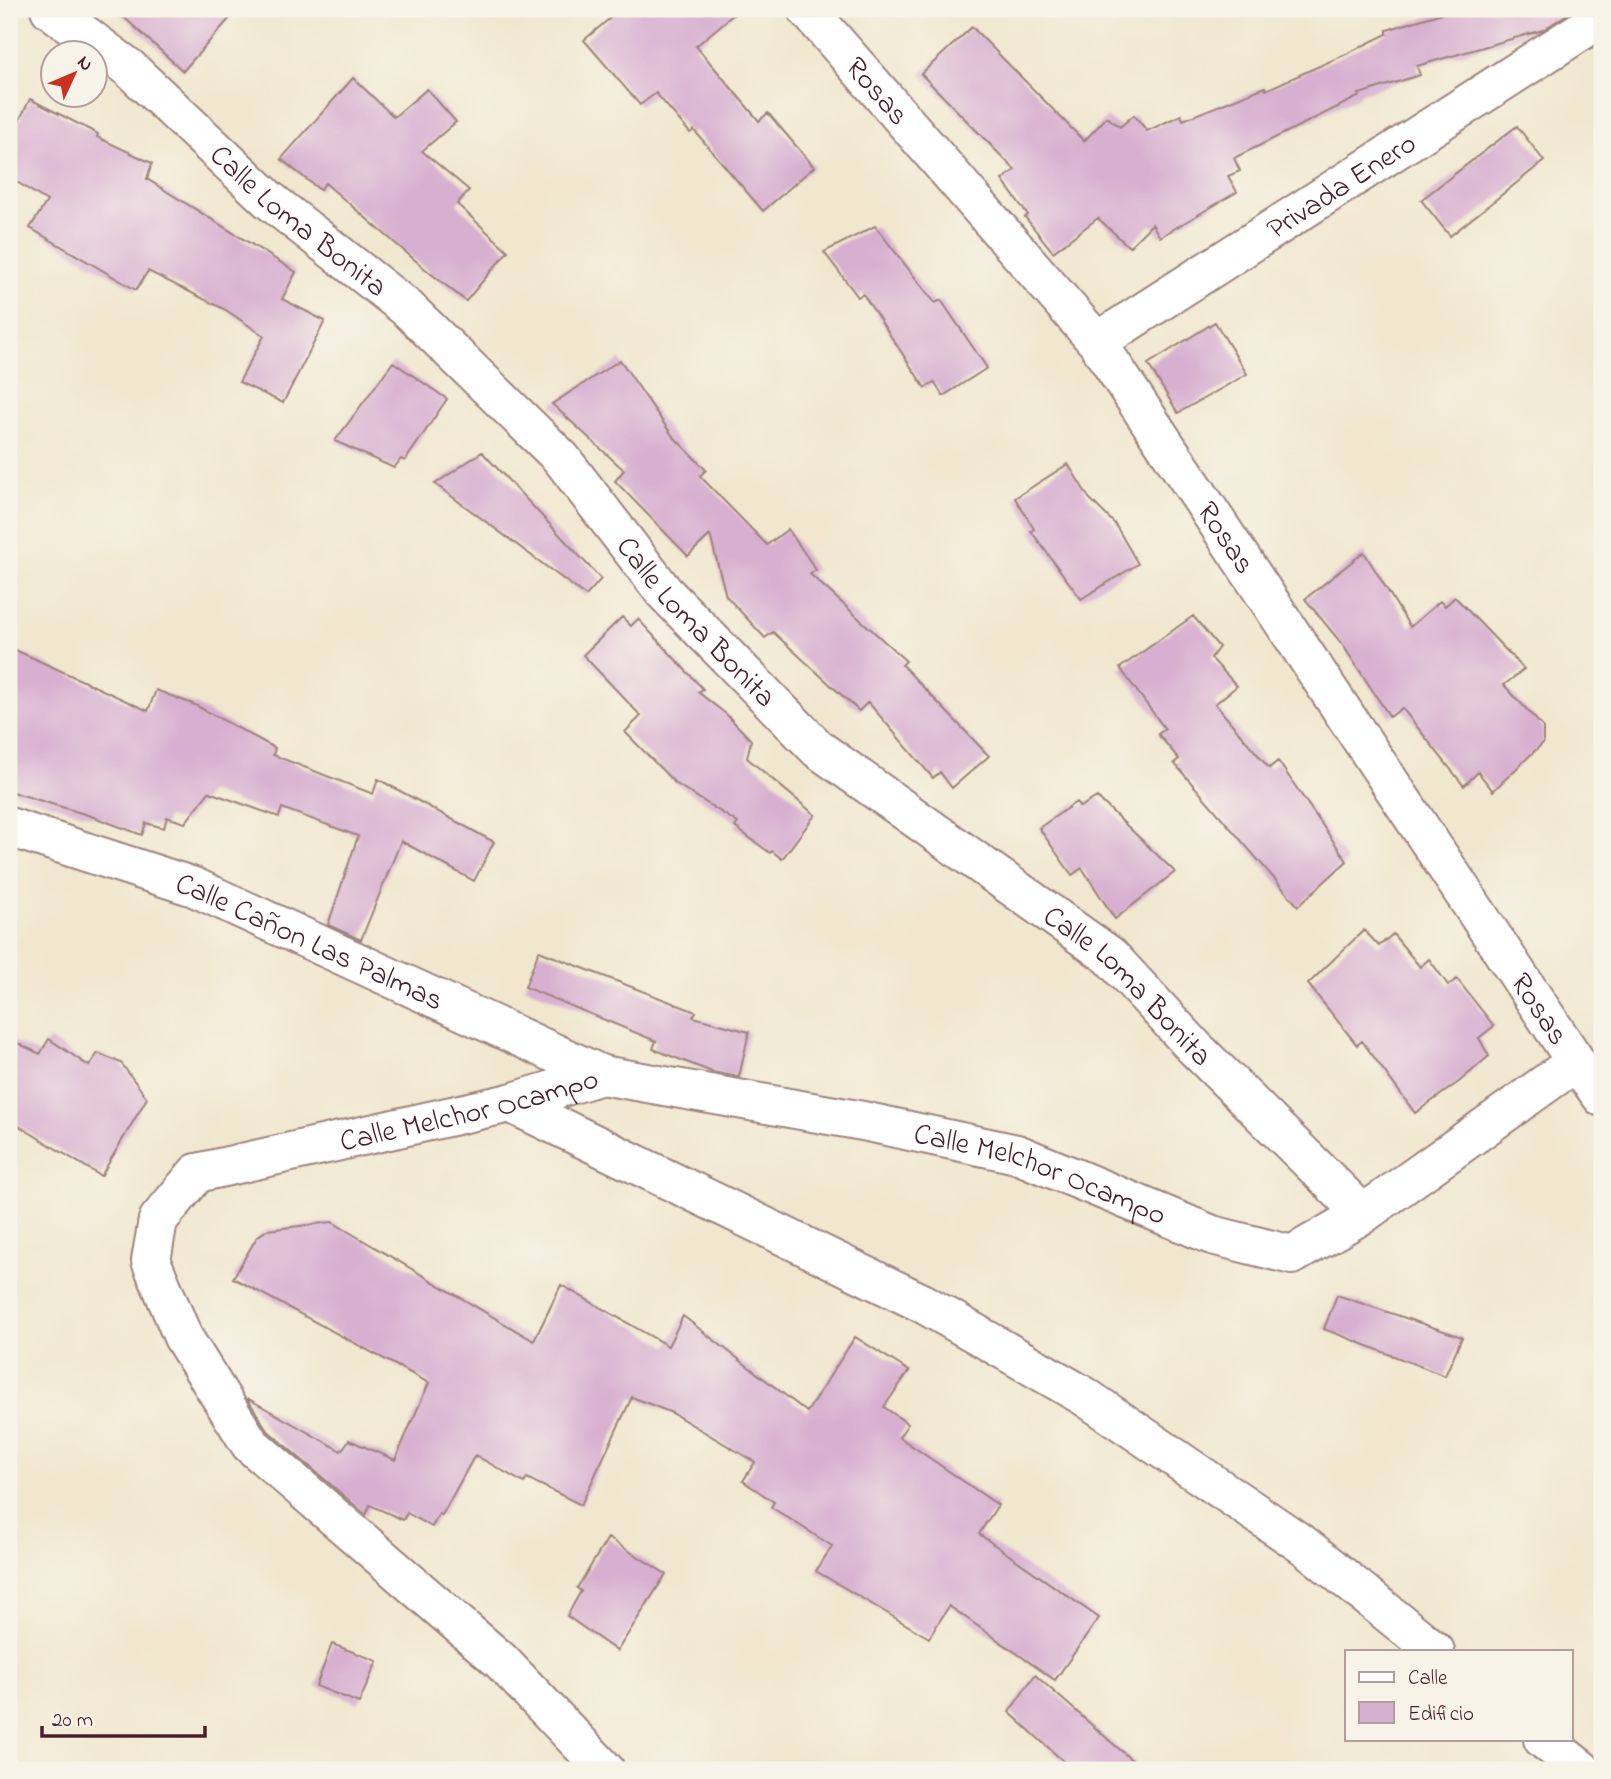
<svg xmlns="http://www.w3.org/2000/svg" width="1611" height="1779" viewBox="0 0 1611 1779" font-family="'Indie Flower',sans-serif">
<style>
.building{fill:#d7afd0}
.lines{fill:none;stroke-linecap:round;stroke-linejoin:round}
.minor-casing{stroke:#9d837c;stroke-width:42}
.minor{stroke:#fff;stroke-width:38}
.labels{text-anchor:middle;stroke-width:5;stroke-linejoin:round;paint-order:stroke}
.street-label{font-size:30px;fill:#4a1f2b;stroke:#f7f3e8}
</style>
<rect width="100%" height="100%" fill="#f7f3e8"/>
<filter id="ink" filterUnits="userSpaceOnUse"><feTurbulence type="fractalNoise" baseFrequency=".0143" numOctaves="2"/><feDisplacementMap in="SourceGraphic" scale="14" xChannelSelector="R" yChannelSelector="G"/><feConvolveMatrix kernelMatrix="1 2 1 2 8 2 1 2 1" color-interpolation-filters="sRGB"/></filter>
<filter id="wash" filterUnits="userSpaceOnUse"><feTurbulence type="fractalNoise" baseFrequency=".00686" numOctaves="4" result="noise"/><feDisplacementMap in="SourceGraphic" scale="28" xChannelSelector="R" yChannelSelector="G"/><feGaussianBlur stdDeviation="1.57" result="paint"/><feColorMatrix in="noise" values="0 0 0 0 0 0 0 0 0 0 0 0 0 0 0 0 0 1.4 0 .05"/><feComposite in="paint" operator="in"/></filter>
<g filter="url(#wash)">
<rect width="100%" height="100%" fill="#f0e7ce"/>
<g id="blocks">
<!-- building -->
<path class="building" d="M 115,9 L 238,9 L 183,71 Z
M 621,9 L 740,9 L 696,46 L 759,121 L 768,113 L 814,167 L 763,211 L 694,130 L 690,133 L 656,93 L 640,105 L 584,40 Z
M 1455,9 L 1568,9 L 1569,13 L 1543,30 L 1417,66 L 1420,75 L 1359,94 L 1360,96 L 1234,158 L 1240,171 L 1228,176 L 1237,192 L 1160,237 L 1152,224 L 1129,247 L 1098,218 L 1053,252 L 1025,217 L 1028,215 L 1002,180 L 1015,170 L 921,74 L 972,27 L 1084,141 L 1107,117 L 1120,127 L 1134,115 L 1147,131 L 1181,115 L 1183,120 L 1265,87 L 1266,90 L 1344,55 L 1387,34 L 1387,30 Z
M 353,78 L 394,117 L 427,89 L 456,122 L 422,151 L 469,190 L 457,204 L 508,251 L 466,301 L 430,273 L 325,183 L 320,190 L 281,159 Z
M 30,99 L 98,134 L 97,137 L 152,163 L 147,179 L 296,272 L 282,299 L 325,321 L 283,403 L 239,382 L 264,336 L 226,310 L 148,271 L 136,290 L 30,228 L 47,201 L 9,177 L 9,141 Z
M 1517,126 L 1544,161 L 1450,236 L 1421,200 Z
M 875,226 L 935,303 L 941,300 L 987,368 L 943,396 L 934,382 L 925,388 L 863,294 L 858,297 L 824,252 Z
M 1215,322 L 1247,374 L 1178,413 L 1148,364 Z
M 620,360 L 672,435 L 706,470 L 700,476 L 767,545 L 788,529 L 816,570 L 810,574 L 906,661 L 902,665 L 989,756 L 952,788 L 940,772 L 933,778 L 868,702 L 859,711 L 773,632 L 765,638 L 726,596 L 710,535 L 688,556 L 615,481 L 624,470 L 552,404 Z
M 393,362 L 447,399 L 405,461 L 401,459 L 394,468 L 335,441 Z
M 482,452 L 601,579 L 586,596 L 435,484 Z
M 1068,464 L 1089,498 L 1115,524 L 1138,564 L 1081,599 L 1031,531 L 1034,529 L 1015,498 Z
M 1364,552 L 1410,627 L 1440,601 L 1445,606 L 1455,597 L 1524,669 L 1504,685 L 1543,727 L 1543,743 L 1493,791 L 1478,772 L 1464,786 L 1402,708 L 1390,717 L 1342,644 L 1305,599 Z
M 1193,616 L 1219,647 L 1211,658 L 1237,686 L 1215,704 L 1269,768 L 1278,761 L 1347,861 L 1298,906 L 1174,763 L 1179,759 L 1158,734 L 1165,729 L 1120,668 Z
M 622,617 L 631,626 L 638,619 L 703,689 L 698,692 L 726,714 L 751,740 L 747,758 L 815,815 L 782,859 L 772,851 L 770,853 L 735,827 L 738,823 L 675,783 L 625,732 L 641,716 L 583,655 Z
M 9,647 L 148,711 L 156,690 L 195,705 L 275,748 L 273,755 L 373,794 L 378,779 L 494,842 L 474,881 L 401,841 L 361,940 L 328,925 L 358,836 L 282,808 L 279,817 L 209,792 L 185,823 L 167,817 L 164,828 L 146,823 L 142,835 L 91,816 L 9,791 Z
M 1097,797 L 1175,872 L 1115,919 L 1082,868 L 1072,875 L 1039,828 L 1076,802 L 1080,807 Z
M 1364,930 L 1379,946 L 1393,934 L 1420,967 L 1429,959 L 1448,985 L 1457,979 L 1494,1026 L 1479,1038 L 1489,1056 L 1460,1081 L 1415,1113 L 1362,1041 L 1357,1045 L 1308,984 Z
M 539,951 L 696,1012 L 693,1017 L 749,1032 L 739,1077 L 712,1072 L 653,1049 L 656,1041 L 525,987 Z
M 9,1039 L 40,1054 L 49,1039 L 89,1066 L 98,1053 L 121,1063 L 147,1098 L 101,1176 L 9,1120 Z
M 332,1222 L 534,1341 L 561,1285 L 668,1346 L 683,1316 L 807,1412 L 855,1337 L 909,1371 L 884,1407 L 908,1424 L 899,1437 L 998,1505 L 979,1534 L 1099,1618 L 1055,1680 L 949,1606 L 929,1638 L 816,1571 L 832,1546 L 771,1507 L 774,1502 L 743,1481 L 755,1462 L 672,1413 L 632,1397 L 581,1505 L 527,1478 L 524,1483 L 475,1455 L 442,1515 L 439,1514 L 432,1527 L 407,1513 L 403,1520 L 370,1505 L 366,1515 L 267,1430 L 247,1398 L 341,1451 L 349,1440 L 395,1460 L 429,1383 L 233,1278 L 257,1237 L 267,1230 Z
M 1337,1295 L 1462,1337 L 1445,1376 L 1324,1329 Z
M 608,1538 L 666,1574 L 617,1651 L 567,1616 L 581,1591 L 577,1588 Z
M 332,1644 L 377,1661 L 359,1703 L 316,1686 Z
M 1035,1675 L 1143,1770 L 1073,1770 L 1009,1712 Z"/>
</g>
</g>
<g filter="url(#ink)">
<use href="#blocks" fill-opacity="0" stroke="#9d837c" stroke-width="2"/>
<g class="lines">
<!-- minor casing -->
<g class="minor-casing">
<g id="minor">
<path id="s1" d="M 50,9 L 129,68 L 268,199 L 408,309 L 561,458 L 664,592 L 818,749 L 1110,956 L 1194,1047 L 1363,1214"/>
<path id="s2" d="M 807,9 L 1097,342 L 1576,1062 L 1602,1097"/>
<path id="s3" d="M 1097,342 L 1587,27"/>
<path id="s4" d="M 9,827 L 194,887 L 602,1075"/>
<path d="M 510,1103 L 924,1304 L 1084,1396 L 1306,1547 L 1435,1651"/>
<path d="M 1543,1739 L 1582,1770"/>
<path id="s5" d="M 605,1770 L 501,1661 L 250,1444 L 183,1337 L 151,1261 L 158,1220 L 197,1173 L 510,1103 L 602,1075 L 863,1121 L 1017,1154 L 1212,1235 L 1292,1255 L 1363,1214 L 1576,1062"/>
</g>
</g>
<!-- minor -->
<use href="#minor" class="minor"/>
</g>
</g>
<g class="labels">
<!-- street labels -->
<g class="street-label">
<text dy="10" stroke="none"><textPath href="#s2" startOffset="108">Rosas</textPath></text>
<text dy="10" stroke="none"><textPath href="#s3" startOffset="290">Privada Enero</textPath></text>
<text dy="10" stroke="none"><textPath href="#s1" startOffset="327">Calle Loma Bonita</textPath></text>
<text dy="10" stroke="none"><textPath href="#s2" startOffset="676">Rosas</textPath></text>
<text dy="10" stroke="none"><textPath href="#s1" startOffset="894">Calle Loma Bonita</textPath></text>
<text dy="10" stroke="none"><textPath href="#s4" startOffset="322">Calle Cañon Las Palmas</textPath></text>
<text dy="10" stroke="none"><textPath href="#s1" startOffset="1461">Calle Loma Bonita</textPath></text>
<text dy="10" stroke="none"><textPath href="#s2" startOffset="1242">Rosas</textPath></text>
<text dy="10" stroke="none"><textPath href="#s5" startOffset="1073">Calle Melchor Ocampo</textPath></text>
<text dy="10" stroke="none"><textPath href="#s5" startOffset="1661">Calle Melchor Ocampo</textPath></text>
</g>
</g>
<!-- margin -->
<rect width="1611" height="1779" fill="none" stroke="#f7f3e8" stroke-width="35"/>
<!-- legend -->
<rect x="1345" y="1650" width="228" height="91" fill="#f7f3e8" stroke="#b29e9c" stroke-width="2"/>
<rect x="1359" y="1672" width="35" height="10" fill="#ffffff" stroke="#b29e9c" stroke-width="2"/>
<text x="1408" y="1684" font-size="21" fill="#4a1f2b">Calle</text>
<rect x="1359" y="1702" width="35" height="21" fill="#d7afd0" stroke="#b29e9c" stroke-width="2"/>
<text x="1408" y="1720" font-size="21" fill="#4a1f2b">Edificio</text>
<!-- north arrow -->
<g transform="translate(74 74) rotate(46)"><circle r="33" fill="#f7f3e8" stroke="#b29e9c" stroke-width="2"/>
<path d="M0-5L12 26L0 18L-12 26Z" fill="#c8321e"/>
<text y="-10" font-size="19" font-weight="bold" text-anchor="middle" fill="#4a1f2b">N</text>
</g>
<!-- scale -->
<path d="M42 1726v10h163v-10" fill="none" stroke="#4a1f2b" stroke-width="3.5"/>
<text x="52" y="1726" font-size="21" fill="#4a1f2b" stroke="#f7f3e8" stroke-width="5" paint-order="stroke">20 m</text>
</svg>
